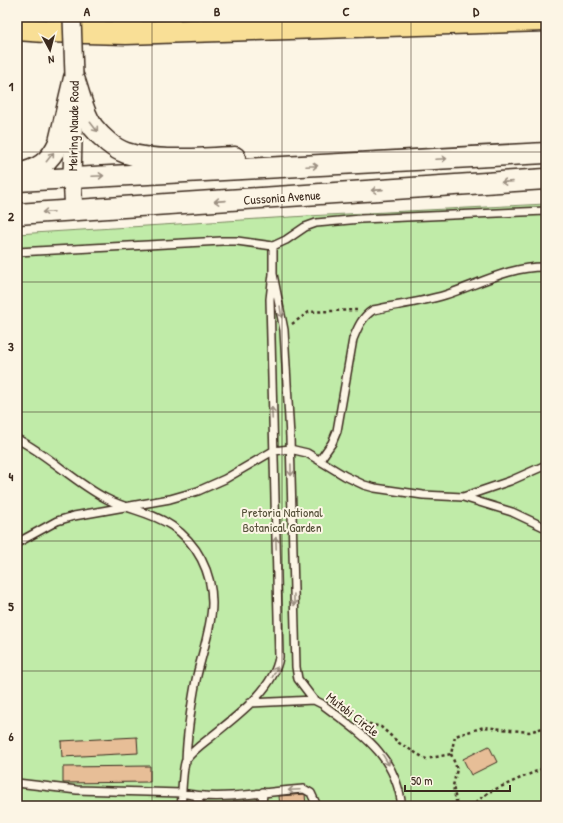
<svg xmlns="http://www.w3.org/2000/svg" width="563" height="823" viewBox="0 0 563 823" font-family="'Patrick Hand',sans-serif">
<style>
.green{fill:#c0eba8;stroke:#7e8a63}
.building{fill:#e7be97;stroke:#3b2a1e}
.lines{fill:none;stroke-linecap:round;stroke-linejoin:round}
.service-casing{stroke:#3b2a1e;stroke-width:10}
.tertiary-casing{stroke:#3b2a1e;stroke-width:20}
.secondary-casing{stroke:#3b2a1e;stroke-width:23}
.motorway-casing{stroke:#3b2a1e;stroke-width:25}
.path{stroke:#3b2a1e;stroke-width:2.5;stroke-dasharray:3 3;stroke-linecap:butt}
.service{stroke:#fcf5e5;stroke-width:7}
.tertiary{stroke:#fcf5e5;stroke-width:17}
.secondary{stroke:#fcf5e5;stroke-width:20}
.motorway{stroke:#f9df96;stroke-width:22}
.tertiary-bridge-casing{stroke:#3b2a1e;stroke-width:20;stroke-linecap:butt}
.tertiary-bridge{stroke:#fcf5e5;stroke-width:17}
.oneway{stroke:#9c9082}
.grid{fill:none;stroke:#3b2a1e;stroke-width:1;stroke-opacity:0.55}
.labels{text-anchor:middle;stroke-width:4;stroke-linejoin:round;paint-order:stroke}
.street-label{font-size:13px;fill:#3b2a1e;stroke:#fcf5e5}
.park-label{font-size:13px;fill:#56513a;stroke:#fcf5e5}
.neatline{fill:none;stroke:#3b2a1e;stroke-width:1.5}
.grid-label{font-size:13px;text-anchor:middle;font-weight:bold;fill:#3b2a1e}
</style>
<rect width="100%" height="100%" fill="#fcf5e5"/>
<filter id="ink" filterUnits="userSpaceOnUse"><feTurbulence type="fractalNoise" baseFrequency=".025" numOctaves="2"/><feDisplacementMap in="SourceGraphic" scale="8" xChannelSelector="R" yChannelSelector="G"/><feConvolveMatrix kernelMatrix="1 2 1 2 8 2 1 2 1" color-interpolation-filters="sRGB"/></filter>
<g filter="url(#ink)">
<!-- green -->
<path class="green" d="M 546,204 L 546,806 L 17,806 L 17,234 L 307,216 Z"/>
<!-- building -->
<path class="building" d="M 137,737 L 138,753 L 62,757 L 61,741 Z
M 489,746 L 497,762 L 471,775 L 463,759 Z
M 150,766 L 150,782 L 63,783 L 63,767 Z
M 305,794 L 306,806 L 280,806 L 279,796 Z"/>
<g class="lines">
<!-- service casing -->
<g class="service-casing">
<path id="service" d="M 17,252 L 222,241 L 237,241 L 273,246
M 17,439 C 49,455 75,483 107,499 C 128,510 152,512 172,526 C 197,543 212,572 212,603 C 212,627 201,656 196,680 C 191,707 187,733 186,761
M 320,460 L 332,443 L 337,431 L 353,339 C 358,327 362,317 373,310 C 397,305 422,302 445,295 C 479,284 510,266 546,267
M 463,497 L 512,512 L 546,528
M 17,543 L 57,521 L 74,516 L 170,499 L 198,491 L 225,479 L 273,451 L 290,449 L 307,453 L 345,476 L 364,485 L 375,488 L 423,495 L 463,497 L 510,481 L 546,465
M 314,700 L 298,679 L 296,667 L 290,437 L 284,330 L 273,274 L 273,246 L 286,240 L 305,227 L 316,223 L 361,219 L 546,211
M 250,703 L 314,700 L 322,704 C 361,734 395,753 402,806
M 17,783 L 77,790 L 182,793 C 222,802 265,791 304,789 L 311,793 L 317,806
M 196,796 L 201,806
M 182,806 C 181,799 183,765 186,760 C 192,751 202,744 211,737 C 235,717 274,690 279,657 L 270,299 L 273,274
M 262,806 L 263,792"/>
</g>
<!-- tertiary casing -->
<g class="tertiary-casing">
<path id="tertiary" d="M 74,102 L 72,178 L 74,211"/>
</g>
<!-- secondary casing -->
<g class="secondary-casing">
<path id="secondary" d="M 74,78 C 80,94 83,113 93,127 C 101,137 114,149 126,153 C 156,163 202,158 235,157
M 17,174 C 38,170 50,162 59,142 L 74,78
M 17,181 L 546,153
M 17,214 L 546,179"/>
</g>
<!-- motorway casing -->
<g class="motorway-casing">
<path id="motorway" d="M 17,29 L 45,31 L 126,33 L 546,20"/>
</g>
<!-- path -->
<path class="path" d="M 292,324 L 309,312 L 357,310
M 363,722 L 381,727 L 399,743 L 426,759 L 451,754 L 455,736 L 484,727 L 529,732 L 546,727
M 451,754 L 457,769 L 453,786 L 457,806
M 30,804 L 60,806
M 109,806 L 153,804
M 471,806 L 489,792 L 546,767"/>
<!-- service -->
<use href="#service" class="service"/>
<!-- tertiary -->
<use href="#tertiary" class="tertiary"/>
<!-- secondary -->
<use href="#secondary" class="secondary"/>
<!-- motorway -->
<use href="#motorway" class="motorway"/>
<!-- tertiary-bridge casing -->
<g class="tertiary-bridge-casing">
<path id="tertiary-bridge" d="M 72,17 L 74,76"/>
</g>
<!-- tertiary-bridge -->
<use href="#tertiary-bridge" class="tertiary-bridge"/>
</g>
<!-- one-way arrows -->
<defs><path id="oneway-shaft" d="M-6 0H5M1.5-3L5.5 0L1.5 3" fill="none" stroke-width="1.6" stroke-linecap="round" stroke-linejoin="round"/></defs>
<g class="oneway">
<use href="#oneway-shaft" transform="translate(94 127) rotate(52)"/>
<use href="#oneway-shaft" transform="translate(50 157) rotate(-52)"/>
<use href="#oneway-shaft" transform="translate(441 159) rotate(-3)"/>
<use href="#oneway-shaft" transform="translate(312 166) rotate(-3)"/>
<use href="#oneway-shaft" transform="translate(98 176) rotate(-3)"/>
<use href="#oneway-shaft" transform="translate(507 182) rotate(176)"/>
<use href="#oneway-shaft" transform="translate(377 190) rotate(176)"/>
<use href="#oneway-shaft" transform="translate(220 201) rotate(176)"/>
<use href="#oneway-shaft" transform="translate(48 212) rotate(177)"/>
<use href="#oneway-shaft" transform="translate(281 312) rotate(81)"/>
<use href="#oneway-shaft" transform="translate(272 413) rotate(-92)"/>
<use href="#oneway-shaft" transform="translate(291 470) rotate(89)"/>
<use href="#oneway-shaft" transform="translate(276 543) rotate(-92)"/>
<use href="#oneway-shaft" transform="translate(294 600) rotate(89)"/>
<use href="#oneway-shaft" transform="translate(275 672) rotate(-63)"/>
<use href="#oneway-shaft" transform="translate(386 760) rotate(58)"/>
<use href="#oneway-shaft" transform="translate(294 790) rotate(177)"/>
</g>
</g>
<!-- grid -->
<path class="grid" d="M 152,17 L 152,806M 282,17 L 282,806M 411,17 L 411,806M 17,152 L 546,152M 17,282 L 546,282M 17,412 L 546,412M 17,541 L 546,541M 17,671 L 546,671"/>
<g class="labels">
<!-- street labels -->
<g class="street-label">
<text transform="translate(73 126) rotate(-89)" y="5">Meiring Naude Road</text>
<text transform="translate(282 197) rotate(-4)" y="5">Cussonia Avenue</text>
<text transform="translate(353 714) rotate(38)" y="5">Mutobi Circle</text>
</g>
<!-- park labels -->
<g class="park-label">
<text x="282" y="517">Pretoria National<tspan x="282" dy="15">Botanical Garden</tspan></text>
</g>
</g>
<!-- margin -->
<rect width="563" height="823" fill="none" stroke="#fcf5e5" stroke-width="44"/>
<!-- north arrow -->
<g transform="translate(50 50) rotate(173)" stroke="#fcf5e5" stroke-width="3" paint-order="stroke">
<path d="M0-3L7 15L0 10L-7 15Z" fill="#3b2a1e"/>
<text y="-6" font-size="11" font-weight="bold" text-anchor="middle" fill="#3b2a1e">N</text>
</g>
<!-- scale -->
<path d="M405 785v6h105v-6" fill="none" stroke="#3b2a1e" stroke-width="2"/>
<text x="411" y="785" font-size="12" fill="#3b2a1e" stroke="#fcf5e5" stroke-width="3" paint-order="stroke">50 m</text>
<rect x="22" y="22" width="519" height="779" class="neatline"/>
<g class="grid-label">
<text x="87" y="16">A</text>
<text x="217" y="16">B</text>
<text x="346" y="16">C</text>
<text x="476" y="16">D</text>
<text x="11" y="91">1</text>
<text x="11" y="221">2</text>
<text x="11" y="351">3</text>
<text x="11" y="481">4</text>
<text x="11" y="611">5</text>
<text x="11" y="741">6</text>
</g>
</svg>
